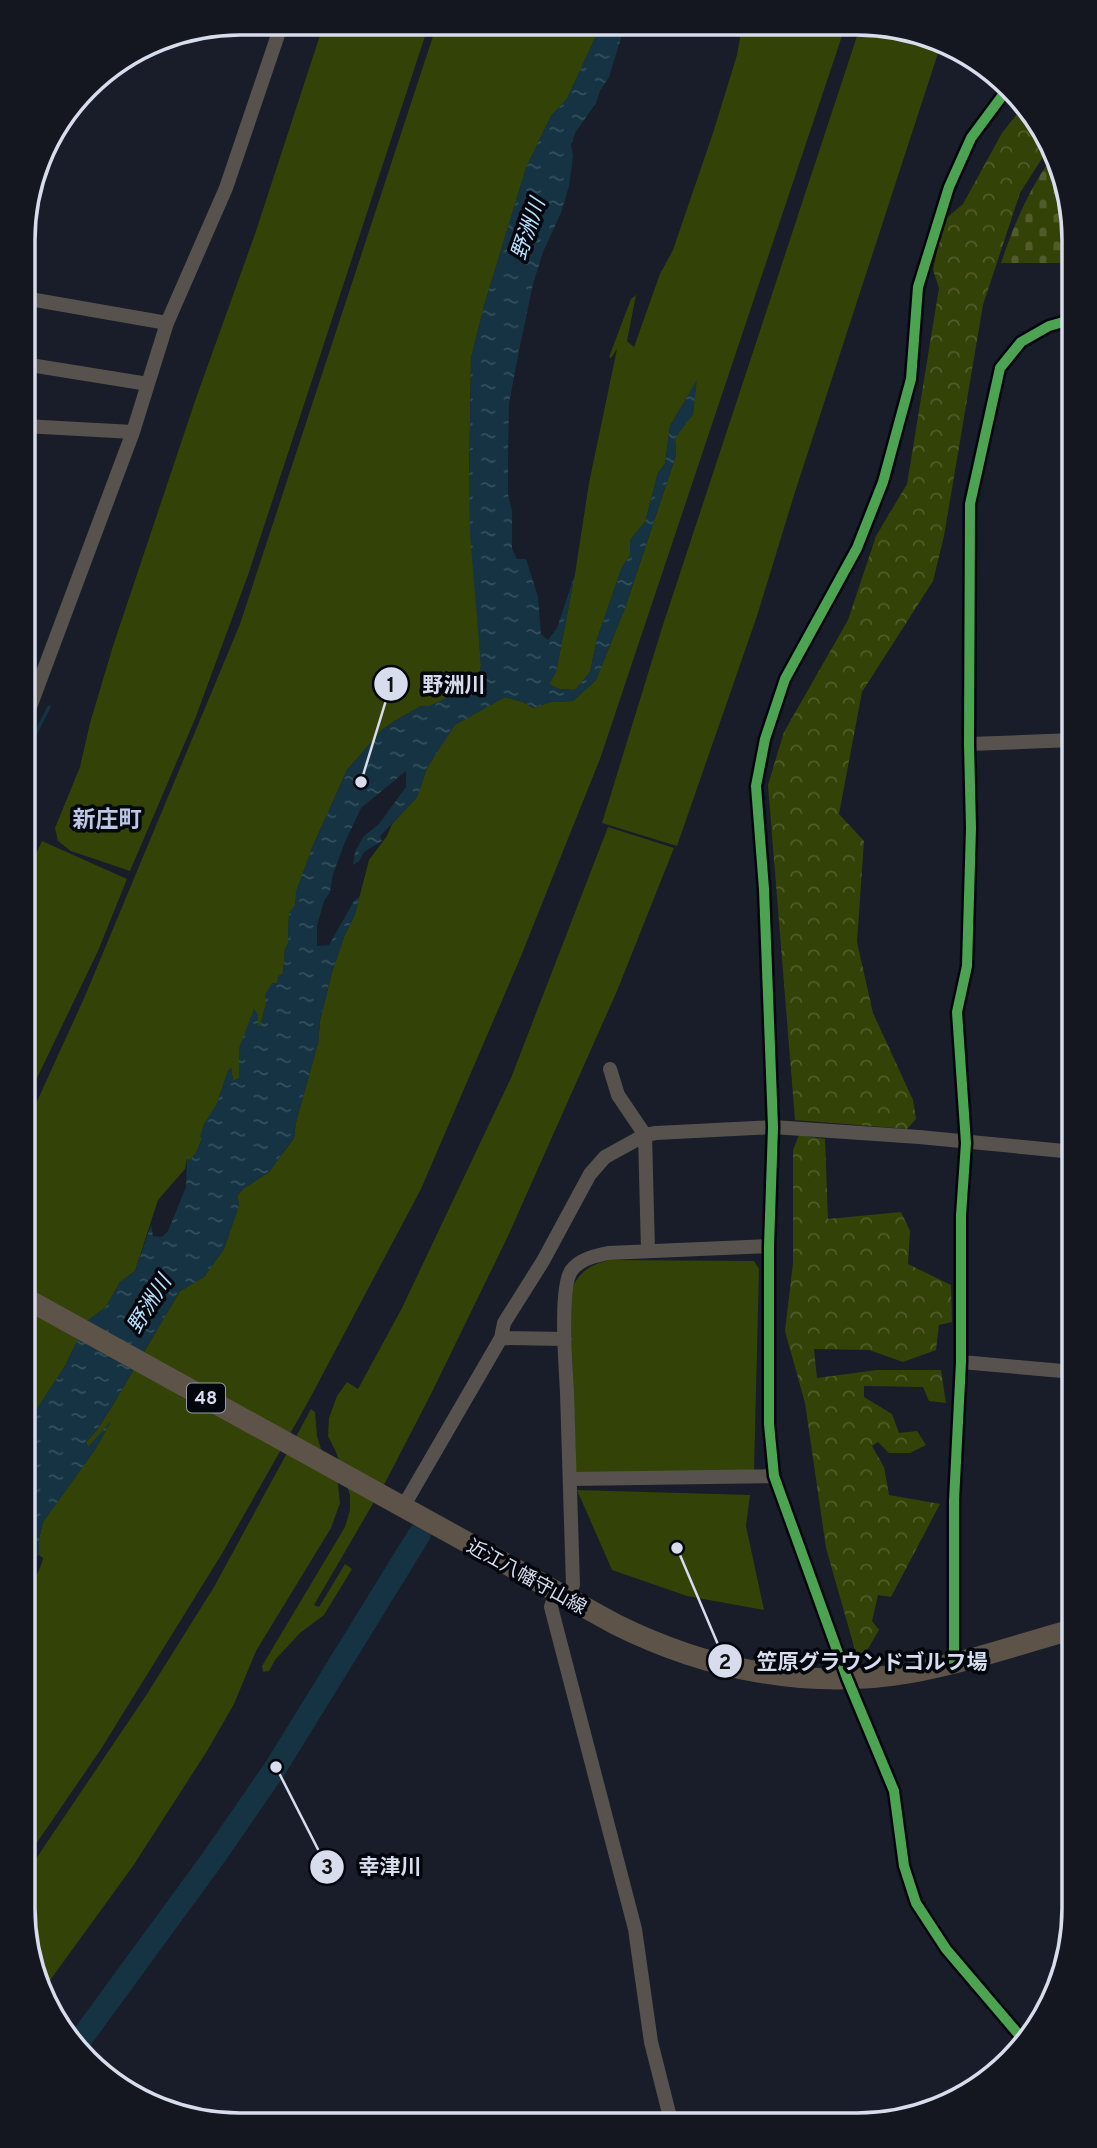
<svg xmlns="http://www.w3.org/2000/svg" width="1097" height="2148" viewBox="0 0 1097 2148" font-family="Overpass,'Noto Sans JP',sans-serif">
<style>
.green{fill:#334206}
.forest{fill:url(#forest-crowns)}
.cemetery{fill:url(#cemetery-stones)}
.water{fill:url(#water-ripples)}
.lines{fill:none;stroke-linecap:round;stroke-linejoin:round}
.stream{stroke:#153342;stroke-width:3.5}
.river{stroke:#153342;stroke-width:23}
.street{stroke:#58524e;stroke-width:14}
.primary{stroke:#5d5348;stroke-width:21}
.cycleway-casing{stroke:#04060e;stroke-width:15}
.cycleway{stroke:#4ca352;stroke-width:10}
.labels{text-anchor:middle;stroke-width:7;stroke-linejoin:round;paint-order:stroke}
.shield{fill:#04060e;stroke:#989ca9;stroke-width:2}
.shield-label{font-size:18px;font-weight:bold;fill:#d7ddec}
.street-label{font-size:19px;fill:#d7ddec;stroke:#04060e}
.water-label{font-size:21px;font-style:italic;fill:#b6e4ff;stroke:#04060e}
.quarter-label{font-size:23px;font-weight:bold;fill:#bbc7e4;stroke:#04060e}
.rim{fill:none;stroke:#d7ddec;stroke-width:3.5}
.leader{fill:none;stroke:#d7ddec;stroke-width:2.5}
.callout-dot{fill:#d7ddec;stroke:#04060e;stroke-width:2.5}
.mark-label{font-size:21px;text-anchor:middle;font-weight:bold;fill:#111}
.callout-label{font-size:21px;text-anchor:middle;font-weight:bold;fill:#d7ddec;stroke:#04060e;stroke-width:7;stroke-linejoin:round;paint-order:stroke}
</style>
<defs>
<pattern id="forest-crowns" width="20" height="18" patternUnits="userSpaceOnUse" patternTransform="scale(1.75)"><rect width="20" height="18" fill="#334206"/><path d="M2 6a3 3 0 1 1 6 0M12 15a3 3 0 1 1 6 0" fill="none" stroke="#505d2a"/></pattern>
<pattern id="cemetery-stones" width="16" height="16" patternUnits="userSpaceOnUse" patternTransform="scale(1.75)"><rect width="16" height="16" fill="#334206"/><path d="M2 7V4a2 2 0 0 1 4 0v3zM10 15v-3a2 2 0 0 1 4 0v3z" fill="#505d2a"/></pattern>
<pattern id="water-ripples" width="26" height="14" patternUnits="userSpaceOnUse" patternTransform="scale(1.75)"><rect width="26" height="14" fill="#153342"/><path d="M2 4q2-2 4 0t4 0M15 11q2-2 4 0t4 0" fill="none" stroke="#36505d"/></pattern>
</defs>
<rect width="100%" height="100%" fill="#181d29"/>
<!-- green -->
<path class="green" d="M 324,23 L 429,24 L 248,575 L 195,719 L 130,871 L 71,851 L 58,841 L 55,828 L 80,767 L 90,723 L 113,646 L 195,401 L 255,234 Z
M 437,24 L 601,25 L 567,99 L 551,116 L 526,168 L 484,306 L 471,358 L 469,485 L 481,666 L 477,685 L 430,706 L 421,706 L 393,722 L 382,730 L 347,770 L 312,848 L 297,891 L 295,906 L 289,913 L 288,944 L 285,949 L 283,973 L 266,1004 L 260,1026 L 258,1026 L 258,1015 L 239,1067 L 239,1078 L 233,1081 L 231,1068 L 228,1071 L 216,1106 L 204,1124 L 202,1139 L 196,1153 L 189,1161 L 187,1158 L 185,1169 L 158,1200 L 135,1271 L 120,1282 L 106,1307 L 87,1321 L 65,1366 L 23,1430 L 24,1130 L 85,996 L 240,624 Z
M 742,26 L 845,27 L 600,759 L 519,961 L 421,1189 L 308,1402 L 223,1552 L 101,1749 L 23,1863 L 23,1592 C 33,1582 40,1572 43,1558 L 39,1555 L 39,1539 L 43,1522 L 94,1451 L 108,1427 L 88,1447 L 86,1442 L 97,1430 L 111,1408 L 180,1291 L 204,1277 L 224,1249 L 239,1205 L 237,1196 L 243,1189 L 269,1172 L 294,1138 L 296,1122 L 318,1043 L 320,1021 L 332,972 L 344,937 L 355,914 L 369,860 L 387,836 L 392,824 L 417,797 L 427,768 L 454,725 L 505,697 L 523,702 L 533,708 L 551,702 L 573,701 L 596,680 L 625,608 L 676,455 L 675,438 L 693,414 L 696,382 L 670,426 L 665,464 L 658,473 L 645,522 L 630,540 L 630,555 L 622,567 L 597,639 L 590,672 L 575,690 L 559,689 L 549,684 L 556,672 L 575,574 L 589,483 L 617,349 L 611,358 L 609,357 L 631,299 L 636,295 L 627,341 L 634,347 L 660,274 L 673,250 L 713,133 L 737,55 Z
M 860,27 L 899,27 L 940,47 L 795,492 L 757,616 L 677,846 L 602,823 L 662,628 Z
M 608,827 L 674,848 L 617,991 L 508,1236 L 432,1392 L 385,1483 L 314,1605 L 319,1607 L 345,1564 L 352,1569 L 324,1615 L 300,1633 L 275,1660 L 269,1671 L 263,1672 L 262,1666 L 345,1527 L 350,1510 L 350,1495 L 336,1452 L 328,1436 L 329,1418 L 337,1396 L 347,1382 L 358,1389 L 402,1308 L 511,1078 Z
M 42,841 L 127,879 L 98,951 L 24,1105 L 24,881 Z
M 609,1260 L 754,1261 L 759,1269 L 754,1472 L 580,1476 L 576,1471 L 570,1292 C 580,1271 588,1266 609,1260 Z
M 311,1409 L 315,1412 L 317,1436 L 321,1449 L 338,1484 L 340,1503 L 331,1528 L 256,1651 L 234,1704 L 207,1751 L 133,1866 L 43,1990 L 34,1977 L 23,1908 L 23,1878 L 147,1694 L 214,1587 Z
M 577,1490 L 750,1495 L 746,1526 L 764,1610 L 687,1596 L 612,1570 Z"/>
<!-- forest -->
<path class="forest" d="M 1021,109 L 1048,149 L 1020,193 L 983,305 L 944,536 L 933,581 L 862,692 L 839,814 L 864,841 L 857,942 L 873,1013 L 913,1100 L 916,1119 L 907,1129 L 795,1120 L 768,785 L 784,732 L 848,620 L 876,536 L 907,484 L 939,288 L 933,270 L 943,221 L 963,204 L 1002,133 Z
M 799,1135 L 825,1139 L 828,1219 L 901,1212 L 910,1231 L 908,1264 L 951,1285 L 952,1322 L 939,1325 L 936,1350 L 903,1362 L 869,1350 L 814,1349 L 817,1378 L 877,1370 L 941,1370 L 946,1403 L 929,1401 L 923,1387 L 864,1386 L 864,1397 L 892,1414 L 899,1433 L 917,1431 L 926,1445 L 910,1453 L 889,1453 L 878,1442 L 872,1446 L 884,1467 L 889,1495 L 940,1504 L 891,1597 L 878,1595 L 872,1621 L 879,1630 L 859,1664 L 826,1548 L 805,1403 L 785,1331 L 793,1263 L 793,1150 Z"/>
<!-- cemetery -->
<path class="cemetery" d="M 1053,156 L 1063,171 L 1074,240 L 1074,263 L 1001,263 C 1014,224 1029,189 1053,156 Z"/>
<!-- water -->
<path class="water" d="M 601,25 L 625,25 L 609,77 L 600,91 L 596,103 L 575,133 L 571,145 L 573,156 L 569,186 L 561,213 L 543,252 L 533,284 L 519,351 L 509,403 L 508,455 L 508,494 L 512,511 L 512,549 L 517,559 L 526,559 L 538,597 L 541,634 L 548,640 L 557,628 L 575,574 L 556,672 L 549,684 L 559,689 L 575,690 L 590,672 L 597,639 L 622,567 L 630,555 L 630,540 L 645,522 L 658,473 L 665,464 L 670,426 L 697,380 L 693,414 L 675,438 L 676,455 L 625,608 L 596,680 L 573,701 L 551,702 L 533,708 L 523,702 L 505,697 L 455,725 L 427,768 L 417,797 L 380,836 L 382,841 L 364,852 L 359,861 L 353,865 L 355,852 L 363,837 L 379,824 L 406,787 L 406,771 L 361,808 L 345,842 L 333,874 L 330,892 L 324,901 L 317,926 L 317,946 L 329,945 L 354,901 L 360,896 L 355,914 L 344,937 L 332,972 L 320,1021 L 318,1043 L 296,1122 L 294,1138 L 269,1172 L 243,1189 L 237,1196 L 239,1205 L 224,1249 L 204,1277 L 180,1291 L 111,1408 L 97,1430 L 86,1442 L 88,1447 L 112,1420 L 94,1451 L 43,1522 L 39,1539 L 39,1555 L 23,1567 L 23,1430 L 65,1366 L 87,1321 L 106,1307 L 120,1282 L 135,1271 L 151,1225 L 153,1236 L 162,1237 L 168,1231 L 186,1187 L 187,1156 L 189,1161 L 196,1153 L 202,1139 L 200,1136 L 204,1124 L 216,1106 L 228,1071 L 231,1067 L 233,1081 L 239,1078 L 239,1048 L 254,1009 L 258,1015 L 258,1026 L 260,1026 L 266,1004 L 265,995 L 272,983 L 277,983 L 278,976 L 283,973 L 285,949 L 288,944 L 289,913 L 295,905 L 296,891 L 312,848 L 347,770 L 382,730 L 393,722 L 421,706 L 430,706 L 470,686 L 477,685 L 481,666 L 470,535 L 469,485 L 471,358 L 484,306 L 526,168 L 551,116 L 567,99 Z"/>
<g class="lines">
<!-- stream -->
<path class="stream" d="M 28,748 L 49,707"/>
<!-- river -->
<path class="river" d="M 78,2043 L 214,1857 L 276,1767 L 419,1535"/>
<!-- street -->
<path class="street" d="M 1008,88 L 971,138 L 949,187 L 918,287 L 911,379 L 883,482 L 857,548 L 785,679 L 765,739 L 756,786 L 764,889 L 773,1127 L 769,1246 L 769,1424 L 774,1476 L 847,1678 L 894,1791 L 904,1866 L 916,1903 L 946,1949 L 1026,2043
M 24,298 L 167,323
M 24,364 L 148,384
M 24,426 L 133,432
M 24,723 L 133,432 L 167,323 L 226,188 L 282,23
M 969,744 L 1074,740
M 610,1069 L 618,1095 L 645,1135 L 648,1251
M 501,1338 L 565,1339
M 961,1362 L 1074,1372
M 570,1479 L 774,1476
M 403,1507 L 501,1338 L 504,1323 L 543,1261 L 590,1174 L 605,1157 L 645,1135 L 656,1133 L 773,1127 L 919,1137 L 1074,1152
M 573,1585 C 571,1521 569,1457 567,1393 C 566,1369 559,1290 571,1271 C 579,1259 595,1256 608,1253 L 769,1246
M 556,1592 L 551,1607 L 635,1929 L 651,2042 L 672,2125
M 954,1663 L 954,1501 L 961,1362 L 961,1215 L 966,1143 L 957,1012 L 967,966 L 971,828 L 969,744 L 970,504 L 1000,368 L 1021,342 L 1049,326 L 1074,319"/>
<!-- primary -->
<path class="primary" d="M 23,1297 L 615,1624 C 707,1670 808,1690 909,1673 C 965,1663 1020,1644 1074,1629"/>
<!-- cycleway casing -->
<g class="cycleway-casing">
<path id="cycleway" d="M 1008,88 L 971,138 L 949,187 L 918,287 L 911,379 L 883,482 L 857,548 L 785,679 L 765,739 L 756,786 L 764,889 L 773,1127 L 769,1246 L 769,1424 L 774,1476 L 847,1678 L 894,1791 L 904,1866 L 916,1903 L 946,1949 L 1026,2043
M 954,1663 L 954,1501 L 961,1362 L 961,1215 L 966,1143 L 957,1012 L 967,966 L 971,828 L 969,744 L 970,504 L 1000,368 L 1021,342 L 1049,326 L 1074,319"/>
</g>
<!-- cycleway -->
<use href="#cycleway" class="cycleway"/>
</g>
<g class="labels">
<!-- shield labels -->
<rect class="shield" x="187" y="1383.5" width="38" height="29" rx="5"/>
<g class="shield-label">
<text x="206" y="1404">48</text>
</g>
<!-- street labels -->
<g class="street-label">
<text transform="translate(527 1576) rotate(29)" y="7">近江八幡守山線</text>
</g>
<!-- water labels -->
<g class="water-label">
<text transform="translate(528 229) rotate(-71)" y="7">野洲川</text>
<text transform="translate(149 1304) rotate(-58)" y="7">野洲川</text>
</g>
<!-- quarter labels -->
<g class="quarter-label">
<text x="107" y="827">新庄町</text>
</g>
</g>
<!-- crop -->
<path d="M0 0H1097V2148H0ZM240 35H857A205 205 0 0 1 1062 240V1908A205 205 0 0 1 857 2113H240A205 205 0 0 1 35 1908V240A205 205 0 0 1 240 35Z" fill="#151720" fill-rule="evenodd"/>
<path class="rim" d="M240 35H857A205 205 0 0 1 1062 240V1908A205 205 0 0 1 857 2113H240A205 205 0 0 1 35 1908V240A205 205 0 0 1 240 35Z"/>
<!-- callouts -->
<path class="leader" d="M361 782L391 684M677 1548L725 1661M276 1767L327 1867"/>
<g class="callout-dot">
<circle cx="361" cy="782" r="7"/>
<circle cx="677" cy="1548" r="7"/>
<circle cx="276" cy="1767" r="7"/>
<circle cx="391" cy="684" r="18"/>
<circle cx="725" cy="1661" r="18"/>
<circle cx="327" cy="1867" r="18"/>
</g>
<g class="mark-label">
<text x="391" y="692">1</text>
<text x="725" y="1669">2</text>
<text x="327" y="1874">3</text>
</g>
<g class="callout-label">
<text x="454" y="692">野洲川</text>
<text x="872" y="1669">笠原グラウンドゴルフ場</text>
<text x="390" y="1874">幸津川</text>
</g>
</svg>
